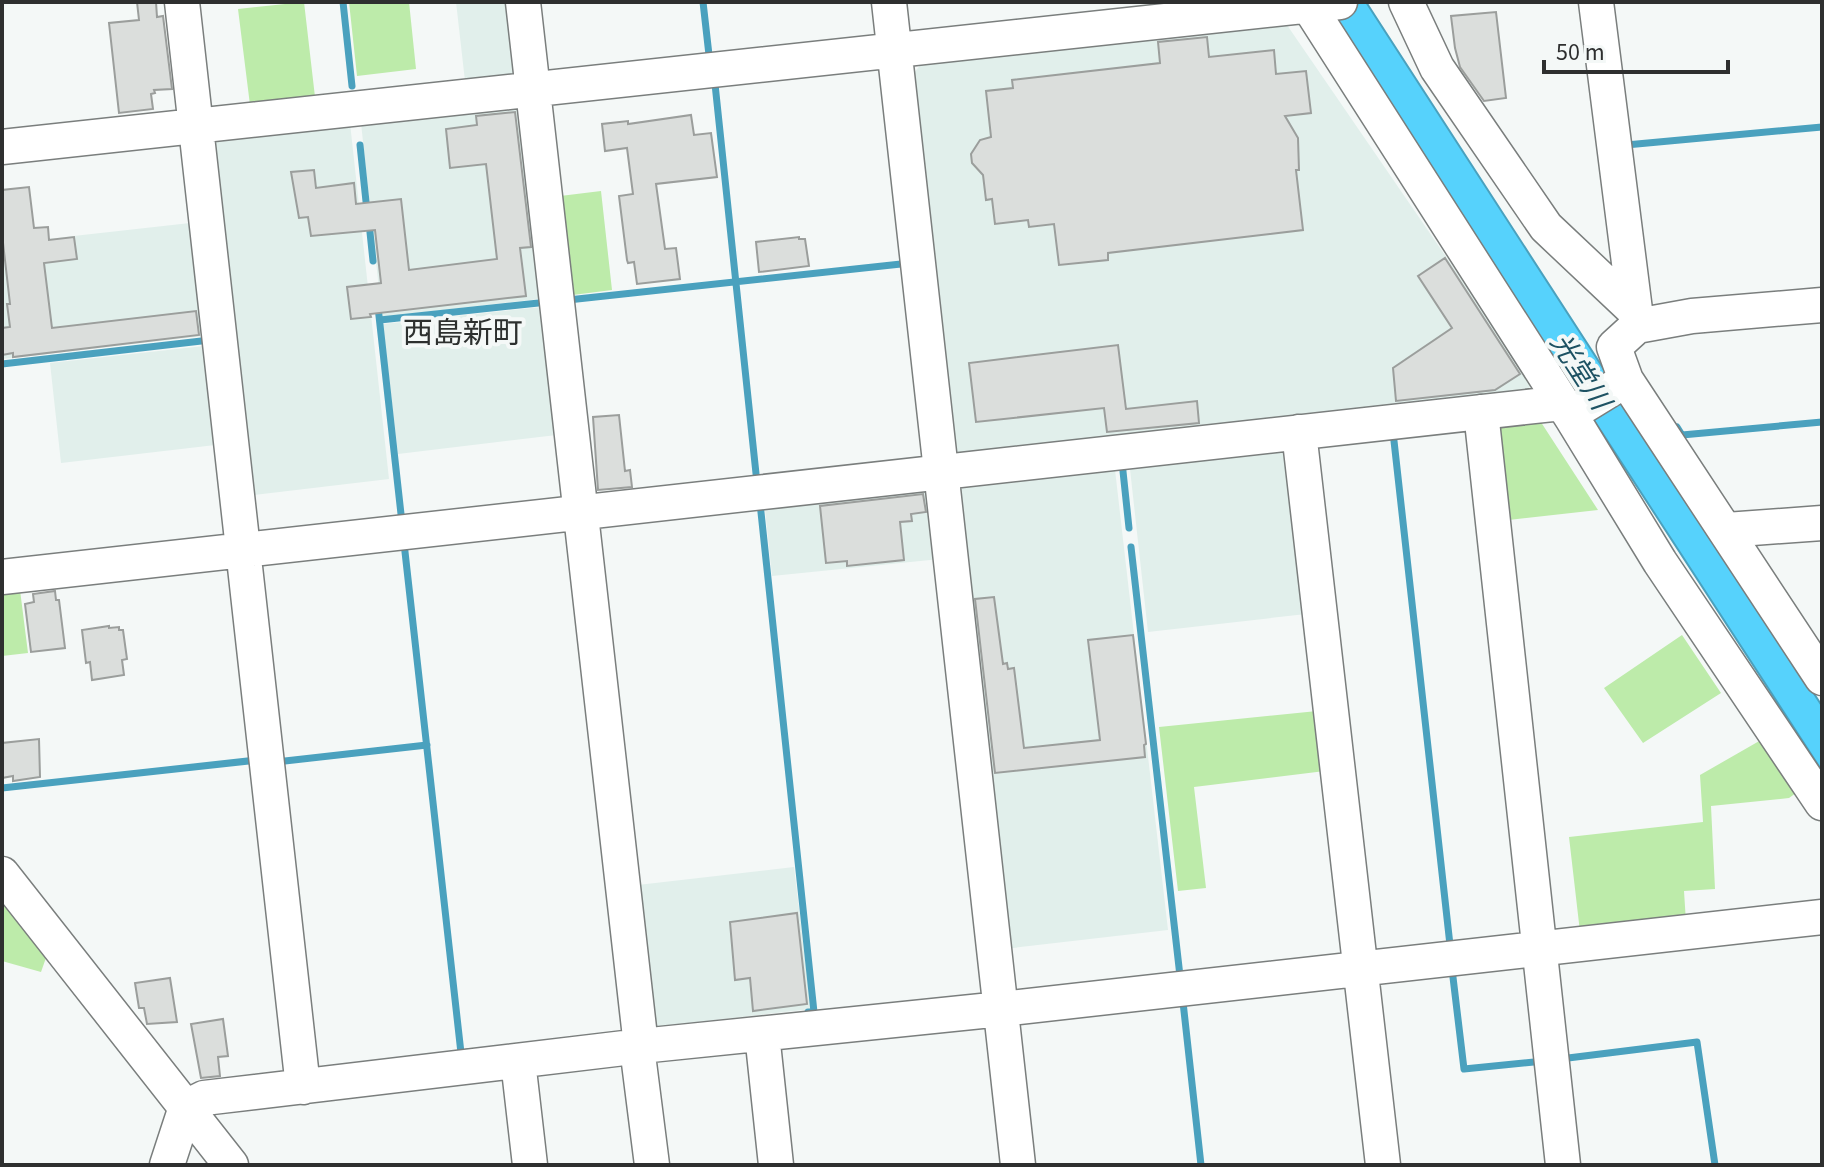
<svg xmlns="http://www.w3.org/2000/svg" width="1824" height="1167" viewBox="0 0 1824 1167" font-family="'Source Sans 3','Noto Sans JP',sans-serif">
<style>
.built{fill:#e1efeb}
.green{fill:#bdebaa}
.water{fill:#56d2fc;stroke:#4aa1be;stroke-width:2}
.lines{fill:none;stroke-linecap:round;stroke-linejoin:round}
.stream{stroke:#4aa1be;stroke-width:7}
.building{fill:#dbdedc;stroke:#9b9e9c;stroke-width:2}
.minor-casing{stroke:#7a7e7d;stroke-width:37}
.minor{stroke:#fff;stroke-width:34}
.labels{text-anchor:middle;stroke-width:8;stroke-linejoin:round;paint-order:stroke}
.water-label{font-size:28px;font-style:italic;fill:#1e5263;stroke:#f4f8f7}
.quarter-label{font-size:30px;fill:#2d302f;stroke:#f4f8f7}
</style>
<rect width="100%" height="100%" fill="#f4f8f7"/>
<!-- built -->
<path class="built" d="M 456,2 L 515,2 L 514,75 L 465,81 Z
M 1278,20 L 1287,25 L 1532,382 L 1527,393 L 960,456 L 952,450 L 913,74 L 922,63 Z
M 521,103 L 548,298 L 382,317 L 361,123 Z
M 350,123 L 389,479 L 245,496 L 207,147 L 215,138 Z
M 199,222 L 212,335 L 2,359 L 2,244 Z
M 541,307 L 565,434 L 398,454 L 383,324 Z
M 213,345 L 224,444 L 61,463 L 50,363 Z
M 1287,439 L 1315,613 L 1148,632 L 1129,460 Z
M 1114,461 L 1168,930 L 1004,949 L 954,479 Z
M 923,482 L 933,493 L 940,559 L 772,576 L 764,500 Z
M 794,867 L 811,1009 L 645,1028 L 629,886 Z"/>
<!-- green -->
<path class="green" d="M 304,2 L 315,97 L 250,105 L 238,9 Z
M 349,2 L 409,2 L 416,69 L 357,76 Z
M 601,191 L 612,290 L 565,296 L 552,197 Z
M 1535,413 L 1598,510 L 1500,521 L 1496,418 Z
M 19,582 L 28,653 L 2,656 L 2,584 Z
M 1682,635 L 1721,693 L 1643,743 L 1604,688 Z
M 1327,710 L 1333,770 L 1194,787 L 1206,888 L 1178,891 L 1159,727 Z
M 1768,736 L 1803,788 L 1789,798 L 1711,806 L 1715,889 L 1684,891 L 1686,922 L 1580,932 L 1569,837 L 1703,822 L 1700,775 Z
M 2,896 L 47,955 L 41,972 L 2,961 Z"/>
<!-- water -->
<path class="water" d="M 1322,2 L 1366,2 L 1822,706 L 1822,771 Z"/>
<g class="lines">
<!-- stream -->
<path class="stream" d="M 343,2 L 352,86
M 703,2 L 709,55
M 715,84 L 757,483
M 360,145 L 367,211
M 1626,145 L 1822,127
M 369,223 L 373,261
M 568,300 L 901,264
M 378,307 L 402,523
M 380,320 L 548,302
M 2,364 L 210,340
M 1677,427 L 1682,435 L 1822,422
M 1393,432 L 1450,945
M 1122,462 L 1129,528
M 760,503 L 814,1012 L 808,1012
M 404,543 L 461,1053 L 468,1052
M 1131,547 L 1180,976
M 276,762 L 427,745
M 2,788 L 257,760
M 1452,969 L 1464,1069 L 1544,1061
M 1183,1002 L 1201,1165
M 1560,1059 L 1697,1042 L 1715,1165"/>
</g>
<!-- building -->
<path class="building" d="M 137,2 L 156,2 L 157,17 L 163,16 L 172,89 L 154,90 L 155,93 L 151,94 L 153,109 L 119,113 L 109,23 L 139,20 Z
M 1496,12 L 1506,98 L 1484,101 L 1460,67 L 1455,48 L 1451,16 Z
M 1207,37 L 1209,57 L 1274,50 L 1276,74 L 1306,71 L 1311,113 L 1285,116 L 1298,138 L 1299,170 L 1296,170 L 1303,230 L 1108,253 L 1108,260 L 1059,265 L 1054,224 L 1029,227 L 1028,220 L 995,224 L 992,199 L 986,200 L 983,175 L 972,163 L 971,154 L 980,140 L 991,137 L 986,91 L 1013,88 L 1012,80 L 1160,63 L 1158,42 Z
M 515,112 L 531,247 L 520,248 L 526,296 L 370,314 L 371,317 L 351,319 L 347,287 L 381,283 L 375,230 L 311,236 L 308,217 L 299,218 L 291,172 L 314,170 L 316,188 L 354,183 L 356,204 L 401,199 L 409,270 L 497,259 L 486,164 L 450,168 L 446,129 L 477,125 L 476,116 Z
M 691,115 L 694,135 L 711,133 L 717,177 L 656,184 L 665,249 L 676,248 L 680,279 L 637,284 L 634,262 L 628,263 L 627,260 L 619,196 L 633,194 L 627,148 L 605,151 L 602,124 L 628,121 L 628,124 Z
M 29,187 L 34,228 L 48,227 L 49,240 L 74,237 L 77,259 L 44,263 L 52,328 L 196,311 L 199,335 L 13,357 L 13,353 L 2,355 L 2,328 L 10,327 L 7,304 L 10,304 L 2,234 L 2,190 Z
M 799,237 L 799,239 L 805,239 L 809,266 L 759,272 L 756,242 Z
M 1445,258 L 1520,374 L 1495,390 L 1396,401 L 1393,368 L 1452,328 L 1418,276 Z
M 1118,345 L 1126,409 L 1197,401 L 1199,423 L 1107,432 L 1104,408 L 976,422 L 969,363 Z
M 619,415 L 625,471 L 630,470 L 632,487 L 598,490 L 593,417 Z
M 923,494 L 926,512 L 911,514 L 912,521 L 900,522 L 904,560 L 847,566 L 847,561 L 826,563 L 820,506 Z
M 55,591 L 56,600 L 59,600 L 65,648 L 31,652 L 25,604 L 34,602 L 33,594 Z
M 994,597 L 1003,664 L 1007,663 L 1008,669 L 1014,668 L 1024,748 L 1100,740 L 1088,640 L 1133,635 L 1146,744 L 1144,745 L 1145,757 L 995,773 L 975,599 Z
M 109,626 L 109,628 L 119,627 L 119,630 L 123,630 L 127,659 L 122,660 L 124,675 L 92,680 L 90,662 L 86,663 L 82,630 Z
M 39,739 L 40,777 L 13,781 L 13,776 L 2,778 L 2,743 Z
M 797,913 L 807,1004 L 753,1011 L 750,978 L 735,980 L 730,922 Z
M 170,978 L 177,1022 L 147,1024 L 144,1008 L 139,1008 L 135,983 Z
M 223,1019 L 228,1056 L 218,1057 L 220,1076 L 201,1078 L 191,1024 Z"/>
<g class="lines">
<!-- minor casing -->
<g class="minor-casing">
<path id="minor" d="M 182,2 L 303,1087
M 523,2 L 641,1046
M 889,2 L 1018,1165
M 1406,2 L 1437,68 L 1546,227 L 1635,311
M 1596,2 L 1636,318
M 1308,5 L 1572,418 L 1660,562 L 1822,803
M 2,147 L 1340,2
M 1822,305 L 1692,316 L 1637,326 L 1614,347 L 1626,380 L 1822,678
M 1481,412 L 1563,1165
M 1572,418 L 1582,407 L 1626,380
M 1299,432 L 1383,1165
M 1726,530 L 1822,523
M 2,577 L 1562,403
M 2,874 L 231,1165
M 762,1034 L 776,1165
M 637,1047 L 652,1165
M 518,1061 L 530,1165
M 167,1165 L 186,1107 L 204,1098 L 641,1046 L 1001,1009 L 1822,917"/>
</g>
<!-- minor -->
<use href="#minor" class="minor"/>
</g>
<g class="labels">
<!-- water labels -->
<g class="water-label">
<text transform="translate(1581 371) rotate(57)" y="10">光堂川</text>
</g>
<!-- quarter labels -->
<g class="quarter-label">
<text x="463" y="343">西島新町</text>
</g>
</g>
<!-- border -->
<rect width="1824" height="1167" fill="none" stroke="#2e2f2f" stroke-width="8"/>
<!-- scale -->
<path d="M1544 60v12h184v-12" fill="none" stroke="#2e2f2f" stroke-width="4"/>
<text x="1556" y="60" font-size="24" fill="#2e2f2f" stroke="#f4f8f7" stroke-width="6" paint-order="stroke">50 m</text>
</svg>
